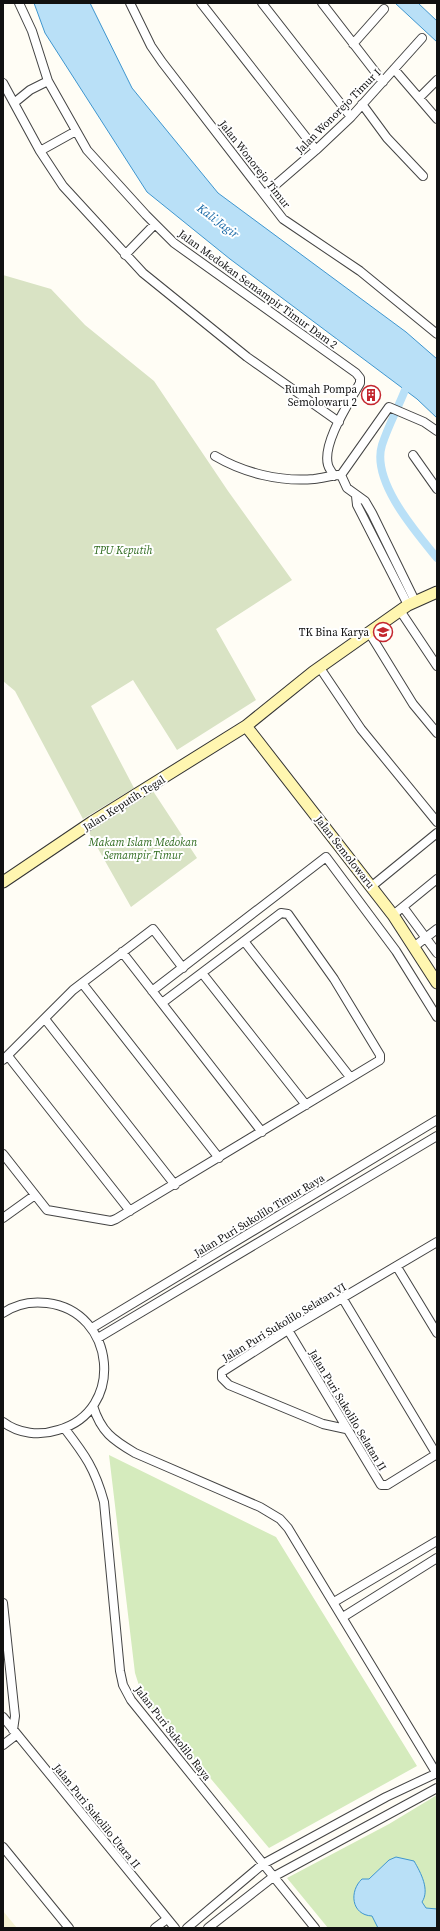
<svg xmlns="http://www.w3.org/2000/svg" width="440" height="1931" viewBox="0 0 440 1931" font-family="'Source Serif 4',serif">
<style>
.farmland{fill:#f6f3d4}
.green{fill:#d5ebbd}
.cemetery{fill:#d9e3c4}
.water{fill:#b9e0f7;stroke:#3f96cf}
.lines{fill:none;stroke-linecap:round;stroke-linejoin:round}
.canal{stroke:#b9e0f7;stroke-width:8}
.street-casing{stroke:#444;stroke-width:10}
.secondary-casing{stroke:#333;stroke-width:13}
.street{stroke:#fff;stroke-width:8}
.secondary{stroke:#fff6b0;stroke-width:11}
.labels{text-anchor:middle;stroke-width:4;stroke-linejoin:round;paint-order:stroke}
.street-label{font-size:11px;fill:#111;stroke:#fff}
.poi-label{font-size:11px;fill:#111;stroke:#fff;text-anchor:end}
.park-label{font-size:11px;font-style:italic;fill:#2f6b1f;stroke:#fff}
.water-label{font-size:12px;font-style:italic;fill:#1768a6;stroke:#fff}
</style>
<rect width="100%" height="100%" fill="#fffdf5"/>
<!-- farmland -->
<path class="farmland" d="M 3,1911 L 17,1928 L 3,1928 Z"/>
<!-- green -->
<path class="green" d="M 109,1455 L 276,1537 L 417,1766 L 269,1848 L 143,1698 L 135,1673 Z
M 437,1795 L 437,1928 L 328,1928 L 287,1878 L 389,1824 Z"/>
<!-- cemetery -->
<path class="cemetery" d="M 3,275 L 51,289 L 85,325 L 154,381 L 228,491 L 292,580 L 216,629 L 256,700 L 177,750 L 133,680 L 91,706 L 134,788 L 83,819 L 15,691 L 3,681 Z
M 153,791 L 197,858 L 131,907 L 87,829 Z"/>
<!-- water -->
<path class="water" d="M 34,3 L 90,3 L 132,88 L 218,193 L 406,332 L 437,359 L 437,418 L 417,399 L 230,259 L 147,192 L 45,33 Z
M 395,3 L 418,3 L 437,21 L 437,42 Z
M 396,1857 L 414,1861 C 421,1873 430,1890 422,1902 L 426,1908 L 437,1909 L 437,1928 L 378,1928 L 372,1916 C 351,1915 349,1891 362,1879 L 369,1879 L 389,1860 Z"/>
<g class="lines">
<!-- canal -->
<path class="canal" d="M 405,390 C 398,408 388,426 382,445 C 371,481 415,531 437,558"/>
<!-- street casing -->
<g class="street-casing">
<path id="street" d="M 19,3 L 32,31 L 48,81 L 87,150 L 146,215 L 174,243 L 356,373 L 360,378 L 360,383 C 349,403 322,443 328,465 C 329,469 332,472 334,476
M 130,3 L 151,46 L 162,62 L 283,219 L 360,271 L 437,334
M 201,3 L 316,150
M 262,3 L 351,117
M 322,3 L 383,82
M 353,44 L 384,9
M 394,69 L 437,119
M 3,83 L 40,151 L 63,186 L 143,273 L 247,357 L 339,422
M 419,98 L 437,80
M 14,103 L 30,90 L 48,81
M 362,104 L 387,138 L 423,176
M 40,151 L 76,131
M 265,194 L 316,150 L 351,117 L 422,38
M 125,255 L 155,224
M 413,455 L 437,489
M 215,456 C 244,473 280,482 314,479 C 322,478 330,476 338,475
M 341,475 L 347,488 L 365,501 L 372,513 L 415,601
M 341,475 L 389,407 L 424,422 L 437,431
M 356,496 L 357,505 L 408,605
M 401,612 L 437,666
M 370,634 L 413,704 L 437,733
M 320,668 L 361,729 L 437,822
M 372,886 L 437,833
M 403,907 L 437,953
M 393,915 L 437,879
M 244,941 L 350,1077
M 415,946 L 437,929
M 122,952 L 262,1132
M 202,973 L 306,1105
M 82,983 L 219,1158
M 152,991 L 326,857 L 396,951 L 437,1017
M 45,1019 L 175,1185
M 8,1056 L 130,1211
M 3,1060 L 73,990 L 153,929 L 183,968
M 3,1154 L 47,1210 L 111,1221 L 116,1219 L 380,1060 L 380,1055 L 334,979 L 288,914 L 281,913 L 162,1003
M 3,1218 L 35,1195
M 397,1267 L 437,1333
M 343,1299 L 436,1454
M 3,1313 C 16,1304 31,1301 47,1303 C 116,1311 126,1411 58,1430 C 40,1436 19,1434 3,1422
M 92,1328 L 437,1120
M 288,1330 L 381,1485 L 387,1485 L 437,1454
M 98,1338 L 437,1136
M 93,1406 C 101,1432 113,1440 135,1453 L 260,1507 L 280,1519 L 288,1528 L 437,1774
M 65,1429 C 85,1455 95,1469 104,1502 L 120,1671 L 123,1685 L 131,1700 L 315,1928
M 346,1429 L 323,1424 L 229,1385 L 222,1378 L 222,1372 L 288,1330 L 437,1242
M 334,1602 L 437,1541
M 3,1603 L 15,1716 L 13,1730
M 343,1617 L 437,1558
M 3,1717 L 175,1928
M 3,1745 L 16,1735
M 3,1847 L 69,1928
M 155,1928 L 167,1919
M 187,1928 L 263,1864 L 386,1797 L 437,1773
M 208,1928 L 273,1877 L 437,1788"/>
</g>
<!-- secondary casing -->
<g class="secondary-casing">
<path id="secondary" d="M 246,726 L 393,915 L 437,983
M 3,882 L 92,822 L 246,726 L 313,672 L 408,605 L 437,592"/>
</g>
<!-- street -->
<use href="#street" class="street"/>
<!-- secondary -->
<use href="#secondary" class="secondary"/>
</g>
<!-- icons -->
<defs>
<g id="building-ring" transform="scale(1)"><circle r="9.5" fill="#fff" stroke="#c4262e" stroke-width="1.5"/><path d="M-4-6H4V6H1V3H-1V6H-4ZM-2.5-4.3h1.7v1.8h-1.7ZM.8-4.3h1.7v1.8H.8ZM-2.5-1h1.7V.8h-1.7ZM.8-1h1.7V.8H.8Z" fill="#c4262e"/></g>
<g id="school-ring" transform="scale(1)"><circle r="9.5" fill="#fff" stroke="#c4262e" stroke-width="1.5"/><path d="M0-5L7-2L0 1L-7-2ZM-4 1L0 2.5L4 1V4Q0 6-4 4Z" fill="#c4262e"/></g>
</defs>
<g fill-rule="evenodd">
<use href="#building-ring" x="371" y="395"/>
<use href="#school-ring" x="383" y="632"/>
</g>
<g class="labels">
<!-- street labels -->
<g class="street-label">
<text transform="translate(338 111) rotate(-45)" y="4">Jalan Wonorejo Timur I</text>
<text transform="translate(255 164) rotate(52)" y="4">Jalan Wonorejo Timur</text>
<text transform="translate(258 289) rotate(36)" y="4">Jalan Medokan Semampir Timur Dam 2</text>
<text transform="translate(124 803) rotate(-32)" y="4">Jalan Keputih Tegal</text>
<text transform="translate(345 852) rotate(52)" y="4">Jalan Semolowaru</text>
<text transform="translate(259 1215) rotate(-31)" y="4">Jalan Puri Sukolilo Timur Raya</text>
<text transform="translate(284 1322) rotate(-31)" y="4">Jalan Puri Sukolilo Selatan VI</text>
<text transform="translate(348 1410) rotate(59)" y="4">Jalan Puri Sukolilo Selatan II</text>
<text transform="translate(173 1733) rotate(52)" y="4">Jalan Puri Sukolilo Raya</text>
<text transform="translate(97 1816) rotate(51)" y="4">Jalan Puri Sukolilo Utara II</text>
</g>
<!-- poi labels -->
<g class="poi-label">
<text x="357" y="393">Rumah Pompa<tspan x="357" dy="13">Semolowaru 2</tspan></text>
<text x="369" y="636">TK Bina Karya</text>
</g>
<!-- park labels -->
<g class="park-label">
<text x="123" y="554">TPU Keputih</text>
<text x="143" y="846">Makam Islam Medokan<tspan x="143" dy="13">Semampir Timur</tspan></text>
</g>
<!-- water labels -->
<g class="water-label">
<text transform="translate(218 221) rotate(37)" y="4">Kali Jagir</text>
</g>
</g>
<!-- border -->
<rect width="440" height="1931" fill="none" stroke="#111111" stroke-width="8"/>
</svg>
